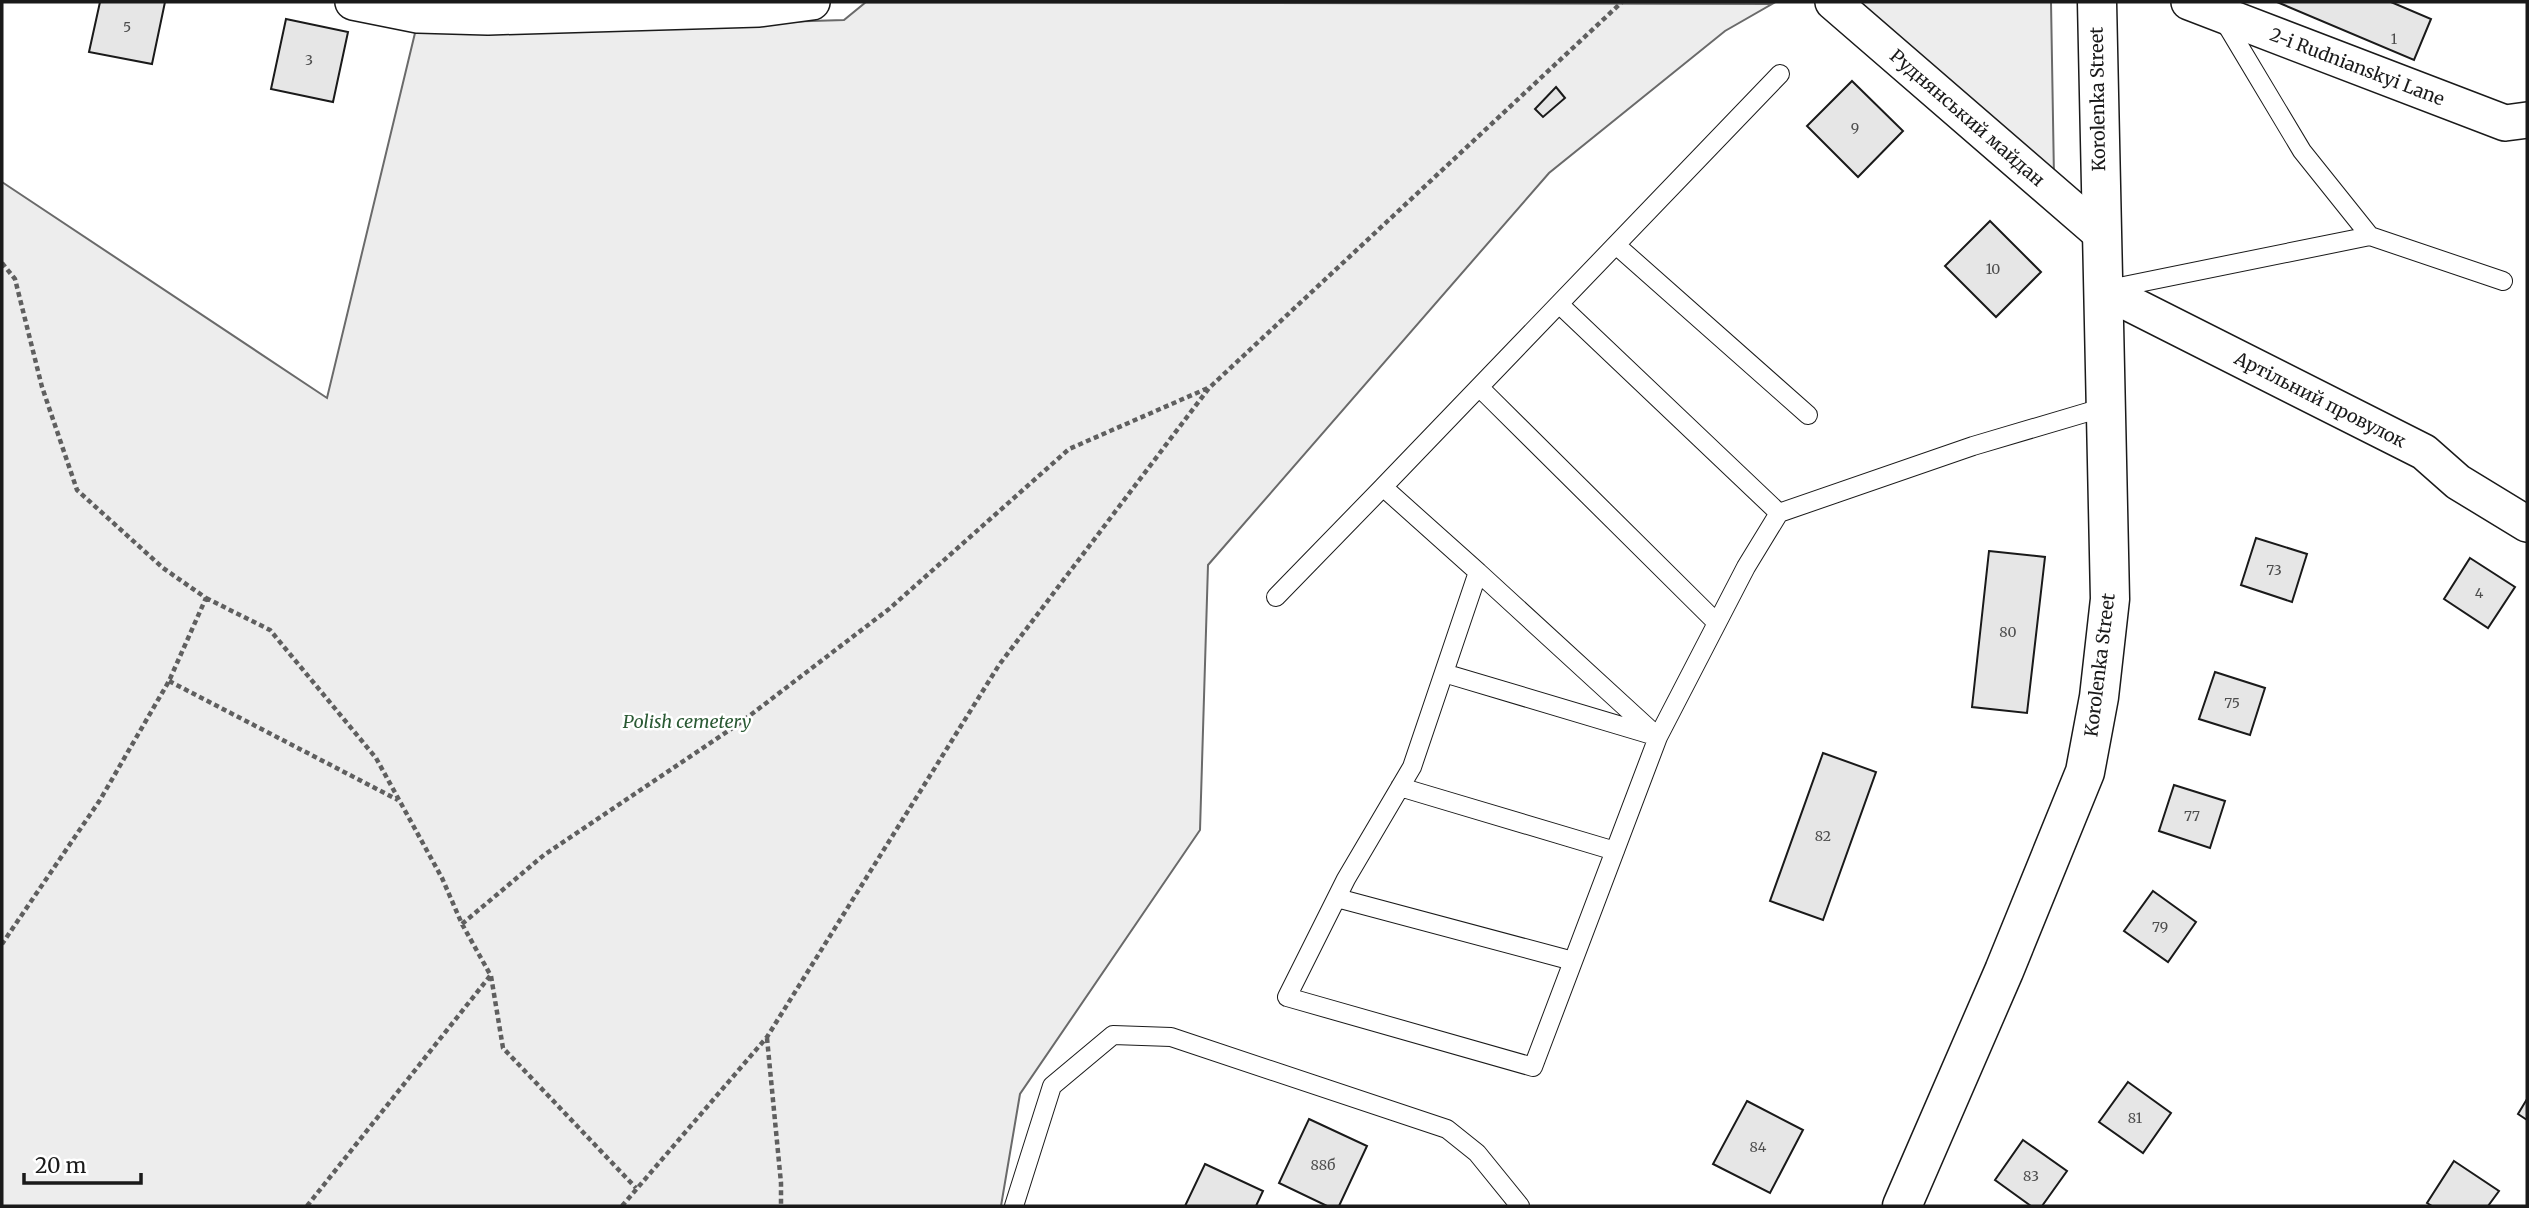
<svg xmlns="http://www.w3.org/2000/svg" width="2529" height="1208" viewBox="0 0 2529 1208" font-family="Merriweather,serif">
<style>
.green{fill:#ededed;stroke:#6a6a6a;stroke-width:2}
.building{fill:#e6e6e6;stroke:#1a1a1a;stroke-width:2}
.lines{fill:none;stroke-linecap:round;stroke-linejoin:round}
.service-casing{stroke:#1a1a1a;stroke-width:20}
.minor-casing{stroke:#1a1a1a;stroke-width:38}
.tertiary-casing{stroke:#1a1a1a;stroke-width:41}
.path{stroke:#5f5f5f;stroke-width:4.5;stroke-dasharray:5 3.5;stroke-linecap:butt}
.service{stroke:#fff;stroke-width:18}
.minor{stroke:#fff;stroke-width:35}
.tertiary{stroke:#fff;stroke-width:38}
.labels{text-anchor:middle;stroke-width:5;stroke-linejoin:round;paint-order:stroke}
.number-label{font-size:14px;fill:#4d4d4d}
.street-label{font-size:18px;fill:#1a1a1a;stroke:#fff}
.park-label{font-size:18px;font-style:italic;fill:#2b5a34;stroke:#fff}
</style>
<rect width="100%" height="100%" fill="#fff"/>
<!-- green -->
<path class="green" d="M 866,2 L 1772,4 L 1725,31 L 1549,173 L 1208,565 L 1200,830 L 1020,1094 L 1001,1206 L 2,1206 L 2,182 L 327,398 L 415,33 L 844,20 Z
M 1857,2 L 2051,2 L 2054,177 Z"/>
<!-- building -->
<path class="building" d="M 100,2 L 165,2 L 152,64 L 89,52 Z
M 2277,2 L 2391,2 L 2431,19 L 2414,60 Z
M 286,19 L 348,32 L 333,102 L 271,89 Z
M 1852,81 L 1903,131 L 1858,177 L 1807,126 Z
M 1556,87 L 1565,98 L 1543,117 L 1535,109 Z
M 1990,221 L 2041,272 L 1996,317 L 1945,266 Z
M 2256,538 L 2307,554 L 2292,602 L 2241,585 Z
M 1989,551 L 2045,557 L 2027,713 L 1972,707 Z
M 2470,558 L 2515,587 L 2488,628 L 2444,599 Z
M 2215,672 L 2265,688 L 2250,735 L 2199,719 Z
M 1823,753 L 1876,772 L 1823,920 L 1770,901 Z
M 2174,785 L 2225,801 L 2210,848 L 2159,831 Z
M 2153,891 L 2196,922 L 2168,962 L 2124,931 Z
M 2128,1082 L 2171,1113 L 2143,1153 L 2099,1122 Z
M 2527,1099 L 2527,1120 L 2518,1114 Z
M 1747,1101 L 1803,1130 L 1770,1193 L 1713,1164 Z
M 1309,1119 L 1367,1146 L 1339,1206 L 1327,1206 L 1279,1183 Z
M 2023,1140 L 2067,1171 L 2042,1206 L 2031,1206 L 1995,1180 Z
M 2454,1161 L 2499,1191 L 2488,1206 L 2432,1206 L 2427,1203 Z
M 1205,1164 L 1263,1191 L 1256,1206 L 1185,1206 Z"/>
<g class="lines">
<!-- service casing -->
<g class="service-casing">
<path id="service" d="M 2223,19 L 2302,151 L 2370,236
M 1616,245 L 1808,415
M 2109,289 L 2370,236 L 2503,281
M 1559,304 L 1779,513
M 1479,387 L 1717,623
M 1383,487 L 1780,74
M 1276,597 L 1383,487 L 1478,572
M 1444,673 L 1652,735
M 1658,737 L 1478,572 L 1412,767 L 1346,879 L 1287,997 L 1533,1067 L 1658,737 L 1746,567 L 1779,513 L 1973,446 L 2105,407
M 1400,787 L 1615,851
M 1337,898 L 1573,961
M 1014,1206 L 1052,1086 L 1113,1035 L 1171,1037 L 1447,1129 L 1477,1153 L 1520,1206"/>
</g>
<!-- minor casing -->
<g class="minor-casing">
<path id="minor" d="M 353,2 L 418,15 L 488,17 L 759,9 L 812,2
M 1833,2 L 2100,233
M 2189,2 L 2505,123 L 2527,120
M 2103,290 L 2424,452 L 2458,482 L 2527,524"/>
</g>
<!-- tertiary casing -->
<g class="tertiary-casing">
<path id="tertiary" d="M 1902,1206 L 2004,971 L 2085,772 L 2099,697 L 2110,599 L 2097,2"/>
</g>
<!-- path -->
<path class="path" d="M 2,263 L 15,279 L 42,387 L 77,490 L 163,568 L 206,598 L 169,681 L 100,800 L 2,944
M 206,598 L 270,630 L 376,758 L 442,878 L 462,924 L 491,976 L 503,1048 L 636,1188
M 169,681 L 398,800
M 462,924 L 544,855 L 740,723 L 889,609 L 1069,449 L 1208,388
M 767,1038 L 781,1183 L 781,1206
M 307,1206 L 490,976
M 622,1206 L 767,1037 L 999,665 L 1209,388 L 1622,2"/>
<!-- service -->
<use href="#service" class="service"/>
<!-- minor -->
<use href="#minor" class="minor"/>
<!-- tertiary -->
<use href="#tertiary" class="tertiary"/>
</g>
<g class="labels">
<!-- number labels -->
<g class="number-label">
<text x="127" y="32">5</text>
<text x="2394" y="44">1</text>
<text x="309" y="65">3</text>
<text x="1855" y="133">9</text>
<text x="1993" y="274">10</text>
<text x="2274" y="575">73</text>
<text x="2479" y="598">4</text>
<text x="2008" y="637">80</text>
<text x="2232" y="708">75</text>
<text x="2192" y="821">77</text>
<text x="1823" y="841">82</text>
<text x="2160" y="932">79</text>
<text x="2135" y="1123">81</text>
<text x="1758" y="1152">84</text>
<text x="1323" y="1170">88б</text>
<text x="2031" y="1181">83</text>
</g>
<!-- street labels -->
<g class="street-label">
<text transform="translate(2357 67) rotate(21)" y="6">2-i Rudnianskyi Lane</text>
<text transform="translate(2098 99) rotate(-91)" y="6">Korolenka Street</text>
<text transform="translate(1967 118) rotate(41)" y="6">Руднянський майдан</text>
<text transform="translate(2320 400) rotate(27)" y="6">Артільний провулок</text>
<text transform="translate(2100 665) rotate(-83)" y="6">Korolenka Street</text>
</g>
<!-- park labels -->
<g class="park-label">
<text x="687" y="728">Polish cemetery</text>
</g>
</g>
<!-- border -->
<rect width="2529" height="1208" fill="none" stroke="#1a1a1a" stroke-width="7"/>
<!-- scale -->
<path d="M24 1173v10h117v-10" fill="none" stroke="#1a1a1a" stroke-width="3.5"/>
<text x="35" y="1173" font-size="21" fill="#1a1a1a" stroke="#ffffff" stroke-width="5" paint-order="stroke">20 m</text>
</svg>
